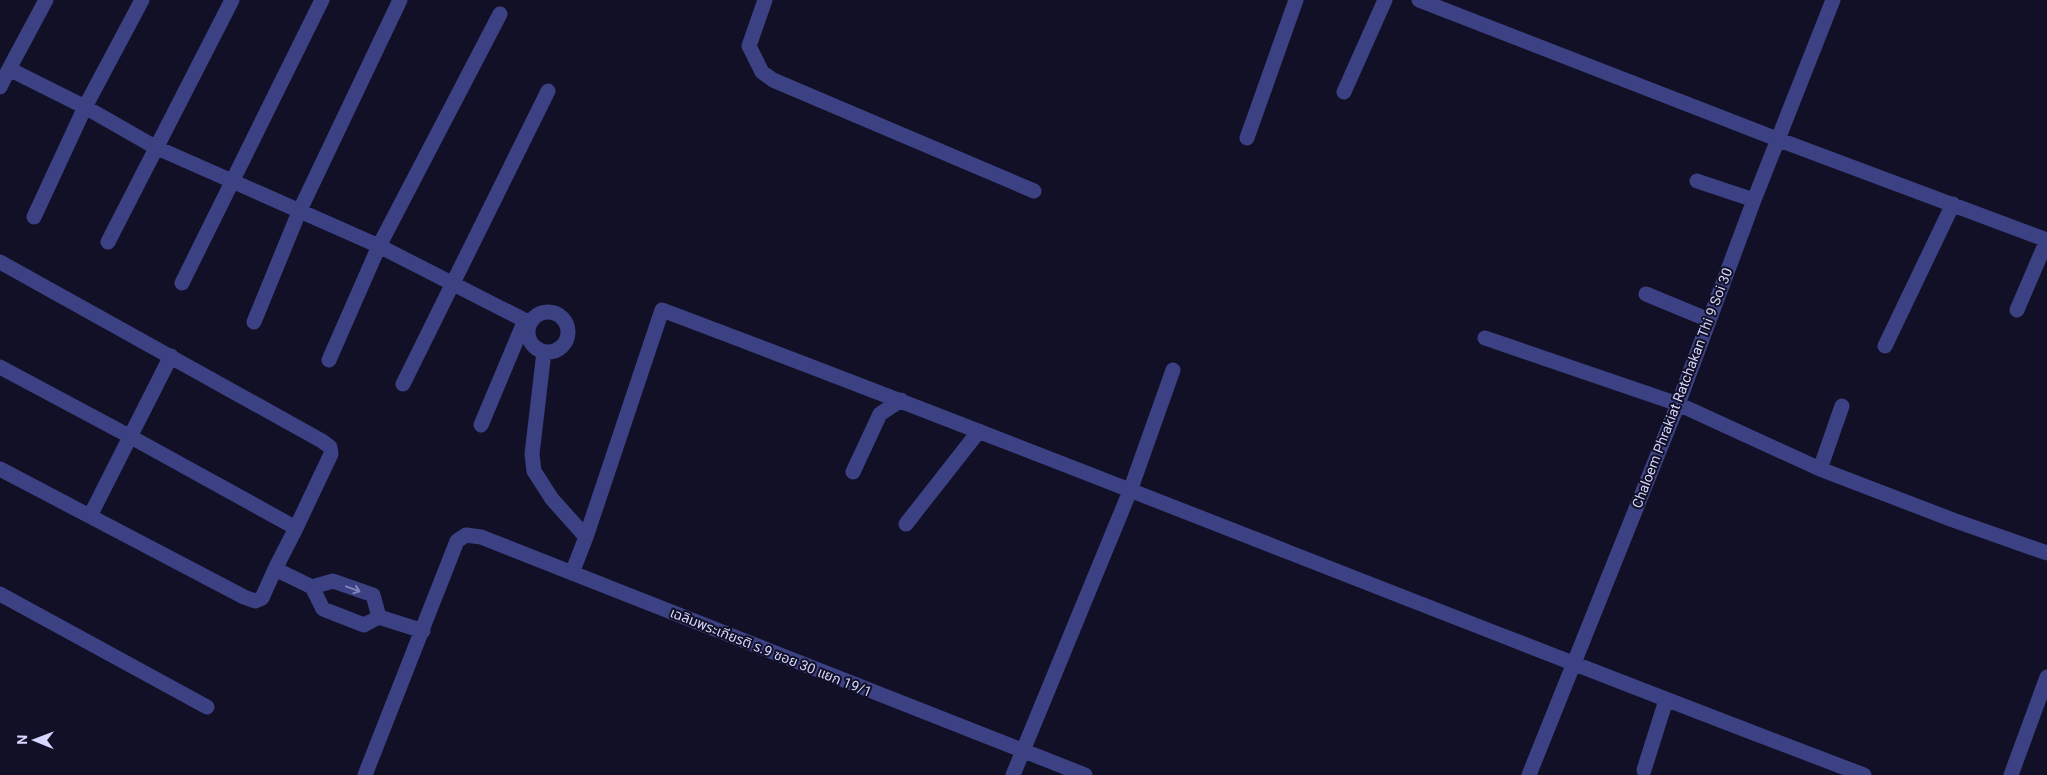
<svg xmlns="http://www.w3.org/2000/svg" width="2047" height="775" viewBox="0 0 2047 775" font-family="Roboto,'Noto Sans Thai',sans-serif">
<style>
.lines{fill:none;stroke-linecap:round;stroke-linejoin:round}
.minor{stroke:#3c4184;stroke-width:15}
.oneway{stroke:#8184bb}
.labels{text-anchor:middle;stroke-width:4;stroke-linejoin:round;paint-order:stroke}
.street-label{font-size:14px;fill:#d6d6fe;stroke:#111026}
</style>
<rect width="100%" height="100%" fill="#111026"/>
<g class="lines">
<!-- minor -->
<path class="minor" d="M 765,0 L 749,46 L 762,72 L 773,80 L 1034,191
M 1419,0 L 1777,139 L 2047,240
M 9,69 L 46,0
M 0,87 L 9,69 L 85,107 L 155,147 L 379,246 L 530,323
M 1344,92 L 1385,0
M 1247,138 L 1296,0
M 1697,181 L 1754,200
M 34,217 L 85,107 L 142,0
M 108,242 L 232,0
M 0,262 L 322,441 L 330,447 L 331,454 L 296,528
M 182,283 L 322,0
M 1646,294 L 1709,320
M 2017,310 L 2047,240
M528 332a20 20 0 1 1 40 0a20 20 0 1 1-40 0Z
M 254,322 L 299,212 L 400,0
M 1485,338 L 1678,404 L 1820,469 L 1953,520 L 2047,553
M 1885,346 L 1953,204
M 544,352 L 532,454 L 534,471 L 552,499 L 586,537
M 329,360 L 379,246 L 500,14
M 0,367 L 131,437 L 296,528 L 275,569
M 403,384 L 548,91
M 481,425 L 525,320
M 0,469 L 244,597 L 255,601 L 262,598 L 275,569 L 312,587 L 323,609 L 364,625 L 379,617 L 423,631
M 1820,469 L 1842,406
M 853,472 L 880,414 L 901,400
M 90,516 L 171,356
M 906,524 L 979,431
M 572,573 L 586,537 L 662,310 C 1064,461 1462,623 1864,775
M 312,587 L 333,581 L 373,595 L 379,617
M 0,594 L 207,707
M 1644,770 L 1666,700
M 365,775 L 457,541 L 466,535 L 481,537 L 1085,775
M 1013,775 L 1130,491 L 1173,370
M 1529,775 L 1678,404 L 1754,200 L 1833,0
M 2011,775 L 2047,677"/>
</g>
<!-- one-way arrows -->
<defs><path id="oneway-shaft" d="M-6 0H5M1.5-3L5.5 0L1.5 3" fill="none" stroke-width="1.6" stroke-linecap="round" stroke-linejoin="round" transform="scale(1.25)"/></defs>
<use class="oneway" href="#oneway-shaft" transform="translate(353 589) rotate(20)"/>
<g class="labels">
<!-- street labels -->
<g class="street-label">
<text transform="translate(1682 388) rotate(-69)" y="5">Chaloem Phrakiat Ratchakan Thi 9 Soi 30</text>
<text transform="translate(771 652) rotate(22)" y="5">เฉลิมพระเกียรติ ร.9 ซอย 30 แยก 19/1</text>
</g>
</g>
<!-- north arrow -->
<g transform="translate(35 740) rotate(271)" stroke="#111026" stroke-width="4" paint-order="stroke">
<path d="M0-4L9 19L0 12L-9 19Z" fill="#d6d6fe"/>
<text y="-8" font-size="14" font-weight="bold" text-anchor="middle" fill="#d6d6fe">N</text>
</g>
</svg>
